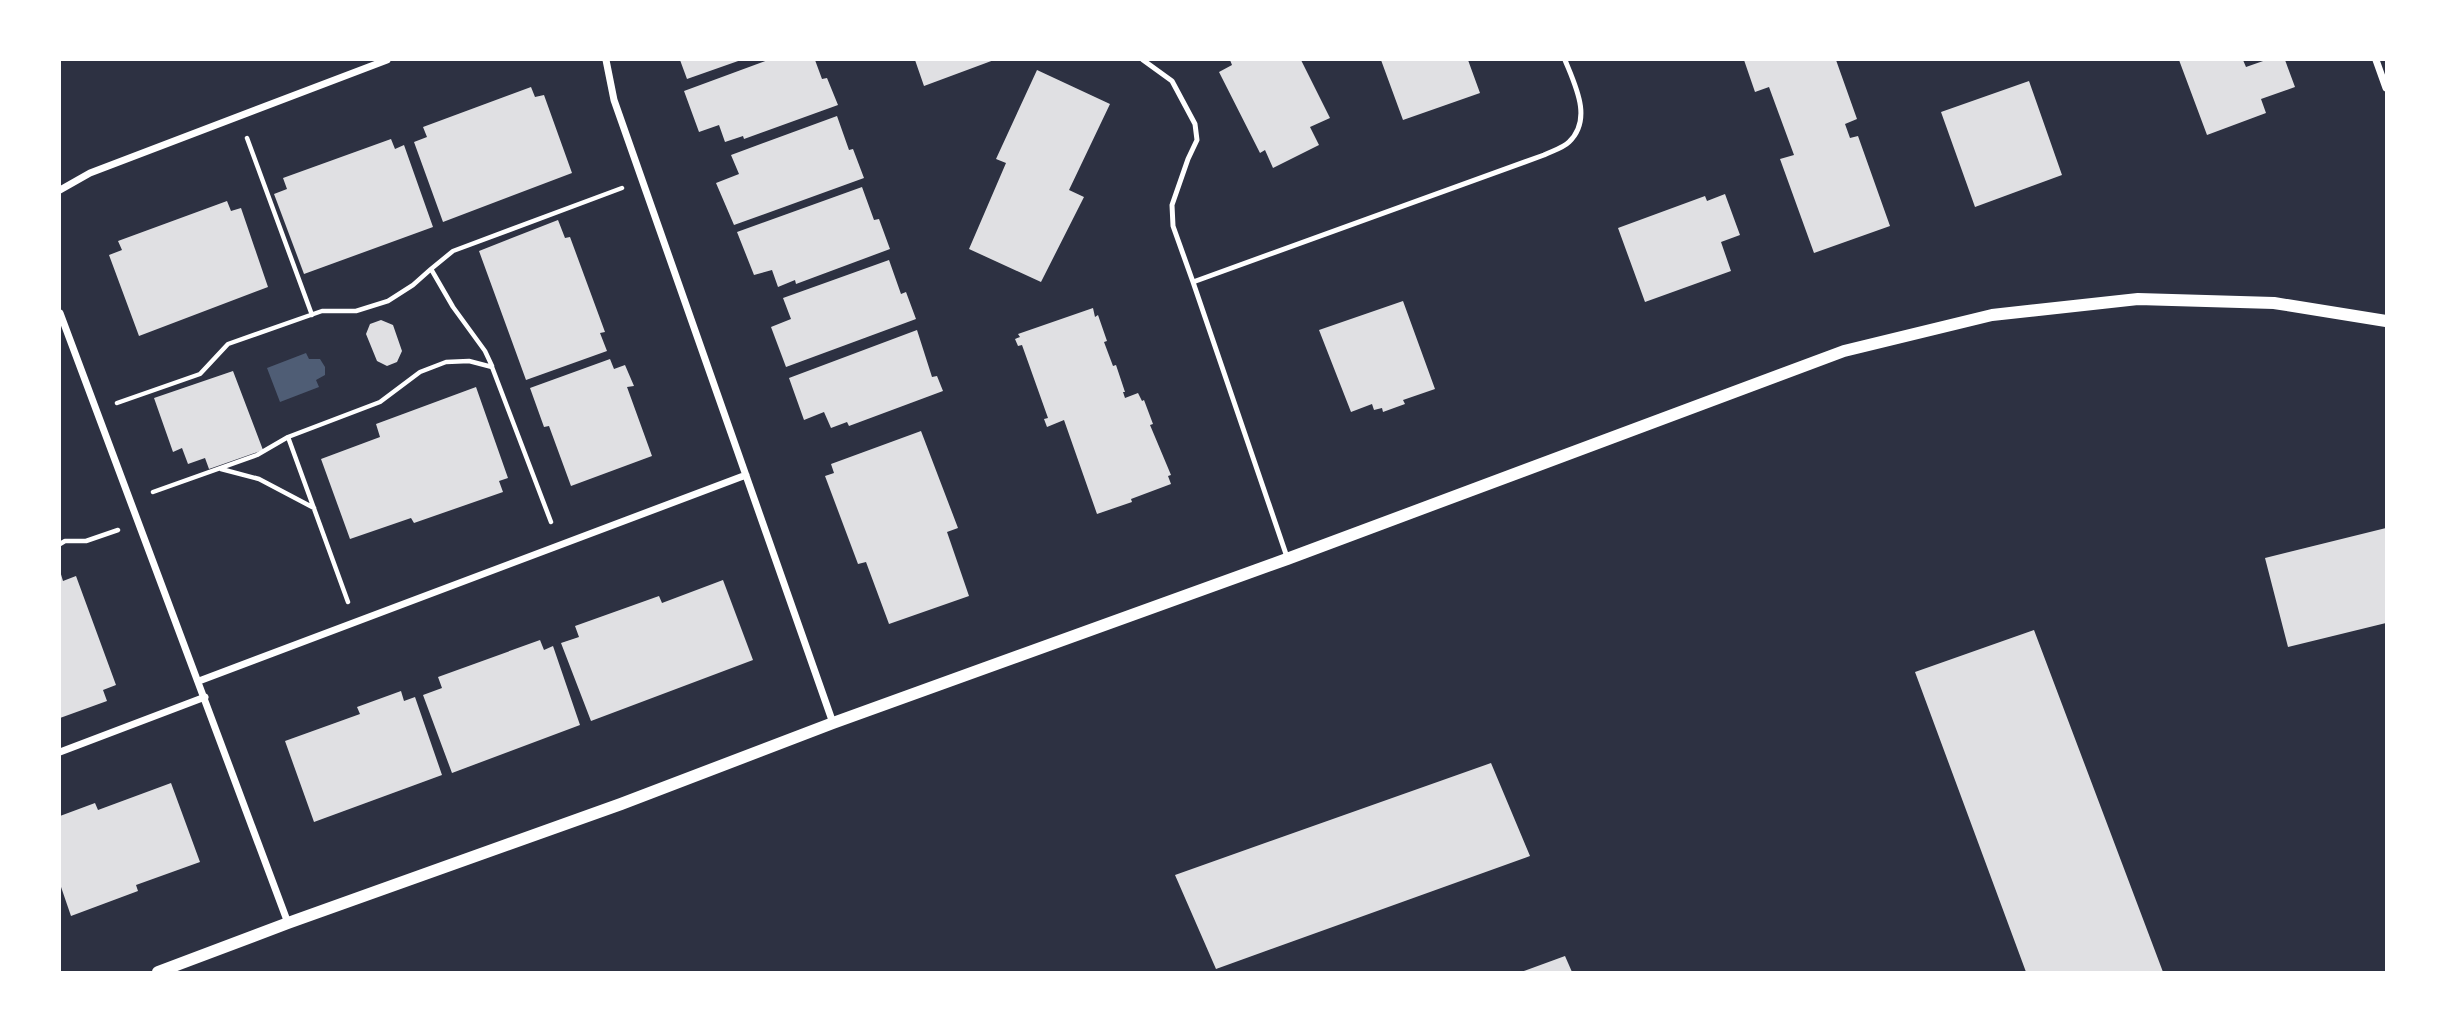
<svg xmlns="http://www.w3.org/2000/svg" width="2446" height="1032" viewBox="0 0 2446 1032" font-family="'Public Sans',sans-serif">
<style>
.water{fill:#4f5d75}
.building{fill:#e0e0e3}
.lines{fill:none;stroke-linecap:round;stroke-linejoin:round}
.path{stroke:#fff;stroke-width:4.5}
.service{stroke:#fff;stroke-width:5}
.minor{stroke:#fff;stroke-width:7}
.tertiary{stroke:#fff;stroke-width:12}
</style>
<rect width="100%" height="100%" fill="#2d3142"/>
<!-- water -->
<path class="water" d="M 306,353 L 309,359 L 320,359 L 325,367 L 325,375 L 316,380 L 319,387 L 280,402 L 267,368 Z"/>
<!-- building -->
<path class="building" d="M 680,60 L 741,60 L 687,79 Z
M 768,60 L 815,60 L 822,79 L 827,78 L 838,105 L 744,139 L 743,136 L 725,142 L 719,125 L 699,132 L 684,91 Z
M 915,60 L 994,60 L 924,86 Z
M 1230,60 L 1301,60 L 1330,118 L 1310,127 L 1319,145 L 1273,168 L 1265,150 L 1260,153 L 1219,72 L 1232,65 Z
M 1381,60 L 1468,60 L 1480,93 L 1403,120 Z
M 1744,60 L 1836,60 L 1857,119 L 1845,124 L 1850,138 L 1858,136 L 1890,226 L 1814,253 L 1780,159 L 1794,155 L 1769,87 L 1755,92 Z
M 2179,60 L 2243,60 L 2246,67 L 2266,60 L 2285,60 L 2295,87 L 2261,99 L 2266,113 L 2207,135 Z
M 1037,70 L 1110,104 L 1069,190 L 1084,197 L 1041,282 L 969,249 L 1006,163 L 996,159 Z
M 2029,81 L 2062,175 L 1975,207 L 1941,112 Z
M 531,87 L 535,97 L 544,95 L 572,173 L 443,222 L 414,142 L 427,137 L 423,127 Z
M 837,116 L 849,150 L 853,149 L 864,178 L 734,225 L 716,183 L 739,174 L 731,155 Z
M 391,139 L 395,149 L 404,145 L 433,227 L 304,274 L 274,194 L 287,189 L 283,178 Z
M 862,187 L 874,220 L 879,219 L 890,249 L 796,284 L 795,280 L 778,287 L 772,270 L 754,275 L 737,232 Z
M 1725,194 L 1740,235 L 1721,242 L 1731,271 L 1645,302 L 1618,228 L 1705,196 L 1707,201 Z
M 227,201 L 231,211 L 241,208 L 268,287 L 139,336 L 109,255 L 122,250 L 118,241 Z
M 558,220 L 565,238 L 570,237 L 605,332 L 600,333 L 607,351 L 526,380 L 479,251 Z
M 889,260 L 901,294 L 906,292 L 916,319 L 786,367 L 771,327 L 791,319 L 783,298 Z
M 1403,301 L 1435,389 L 1403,400 L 1405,404 L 1383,412 L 1382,408 L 1374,410 L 1372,404 L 1351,412 L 1319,330 Z
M 1093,308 L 1095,317 L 1098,315 L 1107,341 L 1104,342 L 1113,366 L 1116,365 L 1125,392 L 1123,392 L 1125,398 L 1138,393 L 1142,401 L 1144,400 L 1153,424 L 1150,425 L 1171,475 L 1168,476 L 1171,484 L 1131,499 L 1132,502 L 1097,514 L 1064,420 L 1047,427 L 1044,419 L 1048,418 L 1022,345 L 1018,346 L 1015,339 L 1020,337 L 1018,334 Z
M 381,320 L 393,325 L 402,351 L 397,362 L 387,366 L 377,361 L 366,334 L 370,324 Z
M 917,330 L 932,377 L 937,376 L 943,391 L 849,426 L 847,422 L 831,428 L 824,412 L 804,420 L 789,378 Z
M 610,359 L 614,369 L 625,365 L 634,386 L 627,387 L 652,456 L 571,486 L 549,426 L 544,427 L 530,388 Z
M 233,371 L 263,450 L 209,469 L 205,458 L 188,464 L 182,448 L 173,452 L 154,398 Z
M 476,387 L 508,478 L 499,481 L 503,492 L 414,523 L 411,518 L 350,539 L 321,459 L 380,437 L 376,424 Z
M 921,431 L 958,528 L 947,532 L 969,596 L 889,624 L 866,562 L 858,564 L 825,476 L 834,473 L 831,464 Z
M 2386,528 L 2386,623 L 2288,647 L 2265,558 Z
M 60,571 L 63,581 L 76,576 L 116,685 L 103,690 L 107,701 L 60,718 Z
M 723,580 L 753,660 L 591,721 L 561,643 L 579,637 L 575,626 L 659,596 L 662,603 Z
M 2034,630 L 2163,972 L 2026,972 L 1915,672 Z
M 540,640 L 544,650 L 553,646 L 580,725 L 452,773 L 423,695 L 442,688 L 438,677 Z
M 401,691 L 404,701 L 415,697 L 442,775 L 314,822 L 285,741 L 360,714 L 357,707 Z
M 1491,763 L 1530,856 L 1216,969 L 1175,875 Z
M 171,783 L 200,862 L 136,885 L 138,891 L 71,916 L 60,884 L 60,816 L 95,803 L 98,810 Z
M 1565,956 L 1572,972 L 1521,972 Z"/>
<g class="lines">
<!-- path -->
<path class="path" d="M 247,138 L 312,315
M 492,366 L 485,351 L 453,307 L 431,269 L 453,251 L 622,188
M 117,403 L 200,374 L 228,344 L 322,311 L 356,311 L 388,301 L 413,285 L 431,269
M 221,469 L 259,479 L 314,508
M 153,492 L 257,455 L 288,437
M 60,544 L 65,541 L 86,541 L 118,530
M 348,602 L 288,437 L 380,402 L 420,372 L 446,362 L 469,361 L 492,367 L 551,522"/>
<!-- service -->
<path class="service" d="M 1143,60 L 1172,81 L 1195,124 L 1197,140 L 1188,159 L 1172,205 L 1173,226 L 1193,282 L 1544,155 C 1552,151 1563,148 1569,142 C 1593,119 1575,85 1565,60
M 1193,282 L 1287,557"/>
<!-- minor -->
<path class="minor" d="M 606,60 L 614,100 L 833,723
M 2376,60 L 2386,88
M 60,190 L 90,173 L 387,60
M 60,313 L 288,923
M 199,681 L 746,475
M 60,752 L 205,697"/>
<!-- tertiary -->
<path class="tertiary" d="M 158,972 L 288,923 L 621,804 L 833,723 L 1287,559 L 1844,351 L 1992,315 L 2138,299 L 2274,303 L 2386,321"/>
</g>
<!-- border -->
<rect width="2446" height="1032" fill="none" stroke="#ffffff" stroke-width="122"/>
</svg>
